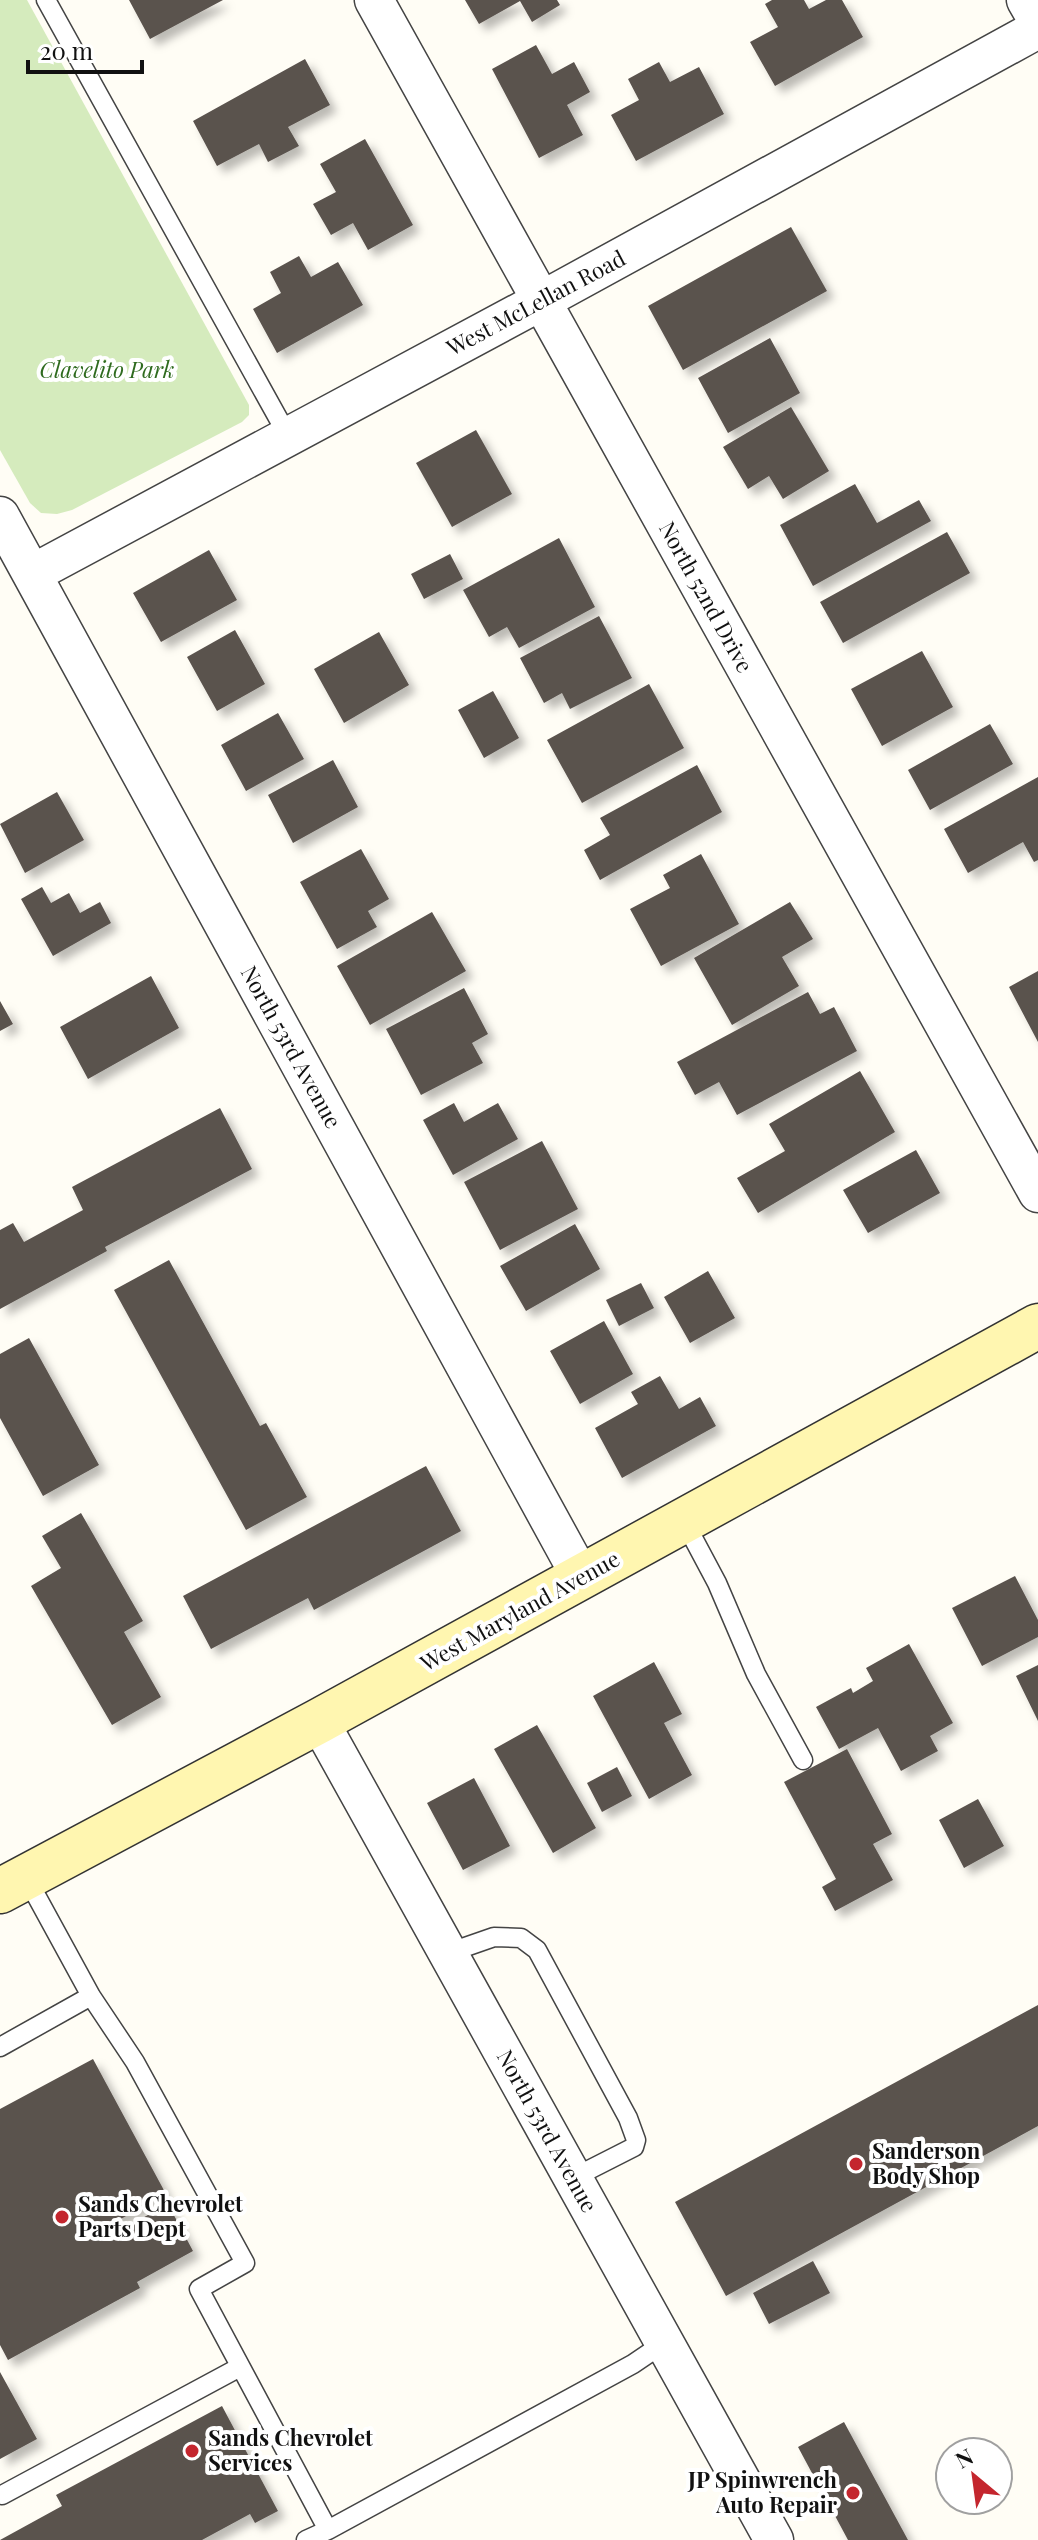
<svg xmlns="http://www.w3.org/2000/svg" width="1038" height="2540" viewBox="0 0 1038 2540" font-family="'Playfair Display',serif">
<style>
.green{fill:#d5ebbd}
.building{fill:#5a524d;filter:url(#shadow)}
.lines{fill:none;stroke-linecap:round;stroke-linejoin:round}
.lane-casing{stroke:#444;stroke-width:21}
.street-casing{stroke:#444;stroke-width:41}
.secondary-casing{stroke:#333;stroke-width:47}
.lane{stroke:#fff;stroke-width:18}
.street{stroke:#fff;stroke-width:38}
.secondary{stroke:#fff6b0;stroke-width:44}
.poi-dot{fill:#c4262e;stroke:#fff;stroke-width:3}
.labels{text-anchor:middle;stroke-width:8;stroke-linejoin:round;paint-order:stroke}
.street-label{font-size:22px;fill:#111;stroke:#fff}
.park-label{font-size:22px;font-style:italic;fill:#2f6b1f;stroke:#fff}
.poi-label{font-size:22px;font-weight:bold;fill:#111;stroke:#fff;text-anchor:start}
</style>
<defs>
<filter id="shadow"><feDropShadow dx="7" dy="7" stdDeviation="4" flood-color="#0004"/></filter>
</defs>
<rect width="100%" height="100%" fill="#fffdf5"/>
<!-- green -->
<path class="green" d="M 0,0 L 27,0 L 249,405 L 249,415 L 242,422 L 72,510 L 57,514 L 41,513 L 30,503 L 0,450 Z"/>
<!-- building -->
<path class="building" d="M 129,0 L 223,0 L 150,39 Z
M 465,0 L 557,0 L 560,5 L 532,22 L 520,1 L 479,24 Z
M 772,0 L 804,0 L 809,9 L 826,0 L 842,0 L 863,37 L 775,86 L 750,42 L 778,27 L 765,4 Z
M 536,45 L 552,74 L 574,62 L 590,92 L 567,105 L 583,135 L 539,158 L 492,69 Z
M 305,59 L 330,105 L 288,127 L 299,146 L 268,162 L 259,144 L 217,166 L 193,121 Z
M 659,62 L 670,82 L 699,67 L 724,114 L 636,161 L 611,115 L 639,100 L 628,79 Z
M 365,139 L 413,225 L 368,250 L 353,223 L 331,235 L 313,204 L 336,192 L 320,164 Z
M 791,227 L 827,291 L 683,370 L 648,306 Z
M 299,256 L 311,277 L 338,262 L 363,305 L 277,353 L 253,309 L 281,293 L 270,272 Z
M 770,338 L 800,393 L 728,433 L 698,378 Z
M 791,407 L 829,471 L 783,499 L 769,476 L 748,489 L 723,447 Z
M 476,430 L 512,494 L 452,527 L 416,463 Z
M 855,484 L 877,523 L 919,500 L 931,521 L 813,586 L 780,525 Z
M 947,532 L 970,573 L 843,643 L 820,602 Z
M 559,538 L 595,607 L 519,648 L 507,627 L 489,637 L 463,590 Z
M 209,550 L 237,600 L 161,642 L 133,593 Z
M 450,554 L 463,579 L 424,599 L 411,574 Z
M 599,616 L 632,678 L 570,709 L 562,693 L 544,703 L 520,658 Z
M 235,630 L 265,684 L 217,711 L 187,657 Z
M 379,632 L 409,685 L 344,723 L 314,669 Z
M 922,651 L 953,707 L 882,746 L 851,689 Z
M 649,684 L 684,748 L 582,803 L 547,740 Z
M 493,691 L 519,738 L 484,758 L 458,710 Z
M 278,713 L 304,759 L 246,791 L 221,745 Z
M 990,724 L 1013,764 L 930,810 L 908,770 Z
M 333,760 L 358,807 L 293,843 L 268,795 Z
M 697,765 L 722,812 L 600,880 L 584,850 L 610,835 L 600,818 Z
M 1038,777 L 1038,860 L 1034,862 L 1023,842 L 968,873 L 944,829 Z
M 57,792 L 84,840 L 25,873 L 0,824 Z
M 361,849 L 389,899 L 368,911 L 377,927 L 337,949 L 300,882 Z
M 701,854 L 739,924 L 661,966 L 630,909 L 670,888 L 663,875 Z
M 42,887 L 51,903 L 69,893 L 80,913 L 100,902 L 111,923 L 53,956 L 21,899 Z
M 790,902 L 813,939 L 782,957 L 799,986 L 732,1025 L 694,958 Z
M 432,912 L 466,971 L 370,1025 L 337,966 Z
M 1038,971 L 1038,1042 L 1009,987 Z
M 151,976 L 179,1028 L 88,1079 L 60,1027 Z
M 464,988 L 488,1034 L 472,1043 L 483,1063 L 421,1095 L 386,1029 Z
M 808,992 L 820,1014 L 834,1007 L 857,1051 L 737,1115 L 719,1082 L 695,1095 L 677,1062 Z
M 0,1001 L 13,1024 L 0,1031 Z
M 860,1071 L 895,1132 L 758,1213 L 737,1178 L 785,1151 L 769,1124 Z
M 454,1103 L 464,1122 L 498,1103 L 518,1139 L 453,1175 L 423,1120 Z
M 220,1108 L 252,1169 L 105,1247 L 107,1251 L 0,1309 L 0,1230 L 13,1223 L 24,1242 L 83,1210 L 72,1187 Z
M 542,1141 L 578,1209 L 500,1250 L 464,1182 Z
M 916,1150 L 940,1193 L 868,1233 L 843,1190 Z
M 575,1224 L 600,1269 L 526,1311 L 500,1266 Z
M 169,1260 L 260,1426 L 266,1423 L 307,1497 L 246,1530 L 114,1290 Z
M 708,1271 L 735,1318 L 690,1343 L 664,1297 Z
M 641,1283 L 654,1308 L 619,1326 L 606,1300 Z
M 604,1321 L 633,1374 L 580,1404 L 550,1351 Z
M 29,1338 L 99,1465 L 43,1496 L 0,1418 L 0,1354 Z
M 660,1376 L 679,1409 L 700,1397 L 716,1426 L 622,1478 L 595,1428 L 638,1404 L 631,1392 Z
M 426,1466 L 461,1531 L 314,1610 L 308,1598 L 211,1649 L 183,1596 Z
M 81,1513 L 143,1621 L 124,1632 L 161,1697 L 112,1725 L 31,1586 L 61,1568 L 42,1536 Z
M 1015,1576 L 1038,1620 L 1038,1637 L 982,1666 L 952,1608 Z
M 909,1644 L 953,1723 L 930,1736 L 938,1751 L 901,1771 L 878,1728 L 839,1749 L 816,1707 L 851,1688 L 853,1693 L 873,1681 L 866,1668 Z
M 654,1662 L 682,1714 L 664,1723 L 692,1775 L 649,1799 L 593,1696 Z
M 1038,1665 L 1038,1721 L 1016,1676 Z
M 537,1725 L 596,1828 L 553,1853 L 494,1749 Z
M 847,1749 L 892,1834 L 873,1844 L 893,1880 L 835,1911 L 822,1887 L 836,1879 L 784,1782 Z
M 617,1767 L 632,1796 L 602,1812 L 587,1783 Z
M 474,1778 L 510,1846 L 463,1870 L 427,1803 Z
M 978,1799 L 1004,1846 L 964,1868 L 939,1820 Z
M 1038,2005 L 1038,2126 L 726,2296 L 675,2202 Z
M 93,2059 L 166,2194 L 99,2231 L 104,2239 L 168,2204 L 193,2251 L 137,2282 L 140,2288 L 8,2360 L 0,2345 L 0,2109 Z
M 813,2261 L 830,2293 L 769,2324 L 753,2293 Z
M 0,2372 L 37,2439 L 0,2459 Z
M 222,2406 L 278,2511 L 255,2523 L 250,2514 L 202,2540 L 0,2540 L 62,2506 L 56,2495 Z
M 844,2422 L 908,2540 L 848,2540 L 798,2447 Z"/>
<g class="lines">
<!-- lane casing -->
<g class="lane-casing">
<path id="lane" d="M 46,0 L 288,436
M 684,1521 L 717,1583 L 756,1674 L 803,1760
M 26,1877 L 91,1996 L 135,2062 L 245,2263 L 199,2289 L 328,2530 L 633,2364 L 664,2343
M 448,1953 L 494,1937 L 521,1938 L 537,1950 L 628,2118 L 636,2140 L 634,2147 L 573,2178
M 0,2047 L 91,1996
M 2,2495 L 240,2367
M 306,2540 L 328,2530"/>
</g>
<!-- street casing -->
<g class="street-casing">
<path id="street" d="M 374,0 L 1038,1193
M 1026,0 L 1038,21
M 0,516 L 581,1577
M 32,574 L 541,301 L 1038,29
M 319,1721 L 774,2540"/>
</g>
<!-- secondary casing -->
<g class="secondary-casing">
<path id="secondary" d="M 0,1891 L 319,1721 L 1038,1326"/>
</g>
<!-- lane -->
<use href="#lane" class="lane"/>
<!-- street -->
<use href="#street" class="street"/>
<!-- secondary -->
<use href="#secondary" class="secondary"/>
</g>
<!-- markers -->
<g class="poi-dot">
<circle cx="856" cy="2164" r="8"/>
<circle cx="62" cy="2217" r="8"/>
<circle cx="192" cy="2451" r="8"/>
<circle cx="853" cy="2493" r="8"/>
</g>
<g class="labels">
<!-- street labels -->
<g class="street-label">
<text transform="translate(536 303) rotate(-28)" y="8">West McLellan Road</text>
<text transform="translate(706 597) rotate(61)" y="8">North 52nd Drive</text>
<text transform="translate(291 1047) rotate(61)" y="8">North 53rd Avenue</text>
<text transform="translate(520 1611) rotate(-29)" y="8">West Maryland Avenue</text>
<text transform="translate(547 2131) rotate(61)" y="8">North 53rd Avenue</text>
</g>
<!-- park labels -->
<g class="park-label">
<text x="107" y="378">Clavelito Park</text>
</g>
<!-- poi labels -->
<g class="poi-label">
<text x="872" y="2159">Sanderson<tspan x="872" dy="25">Body Shop</tspan></text>
<text x="78" y="2212">Sands Chevrolet<tspan x="78" dy="25">Parts Dept</tspan></text>
<text x="208" y="2446">Sands Chevrolet<tspan x="208" dy="25">Services</tspan></text>
<text x="837" y="2488" text-anchor="end">JP Spinwrench<tspan x="837" dy="25">Auto Repair</tspan></text>
</g>
</g>
<!-- north arrow -->
<g transform="translate(974 2476) rotate(331)"><circle r="38" fill="#ffffff" stroke="#a0a0a0" stroke-width="2"/>
<path d="M0-6L14 30L0 20L-14 30Z" fill="#c4262e"/>
<text y="-12" font-size="22" font-weight="bold" text-anchor="middle" fill="#111111">N</text>
</g>
<!-- scale -->
<path d="M28 60v12h114v-12" fill="none" stroke="#111111" stroke-width="4"/>
<text x="40" y="60" font-size="24" fill="#111111" stroke="#ffffff" stroke-width="6" paint-order="stroke">20 m</text>
</svg>
